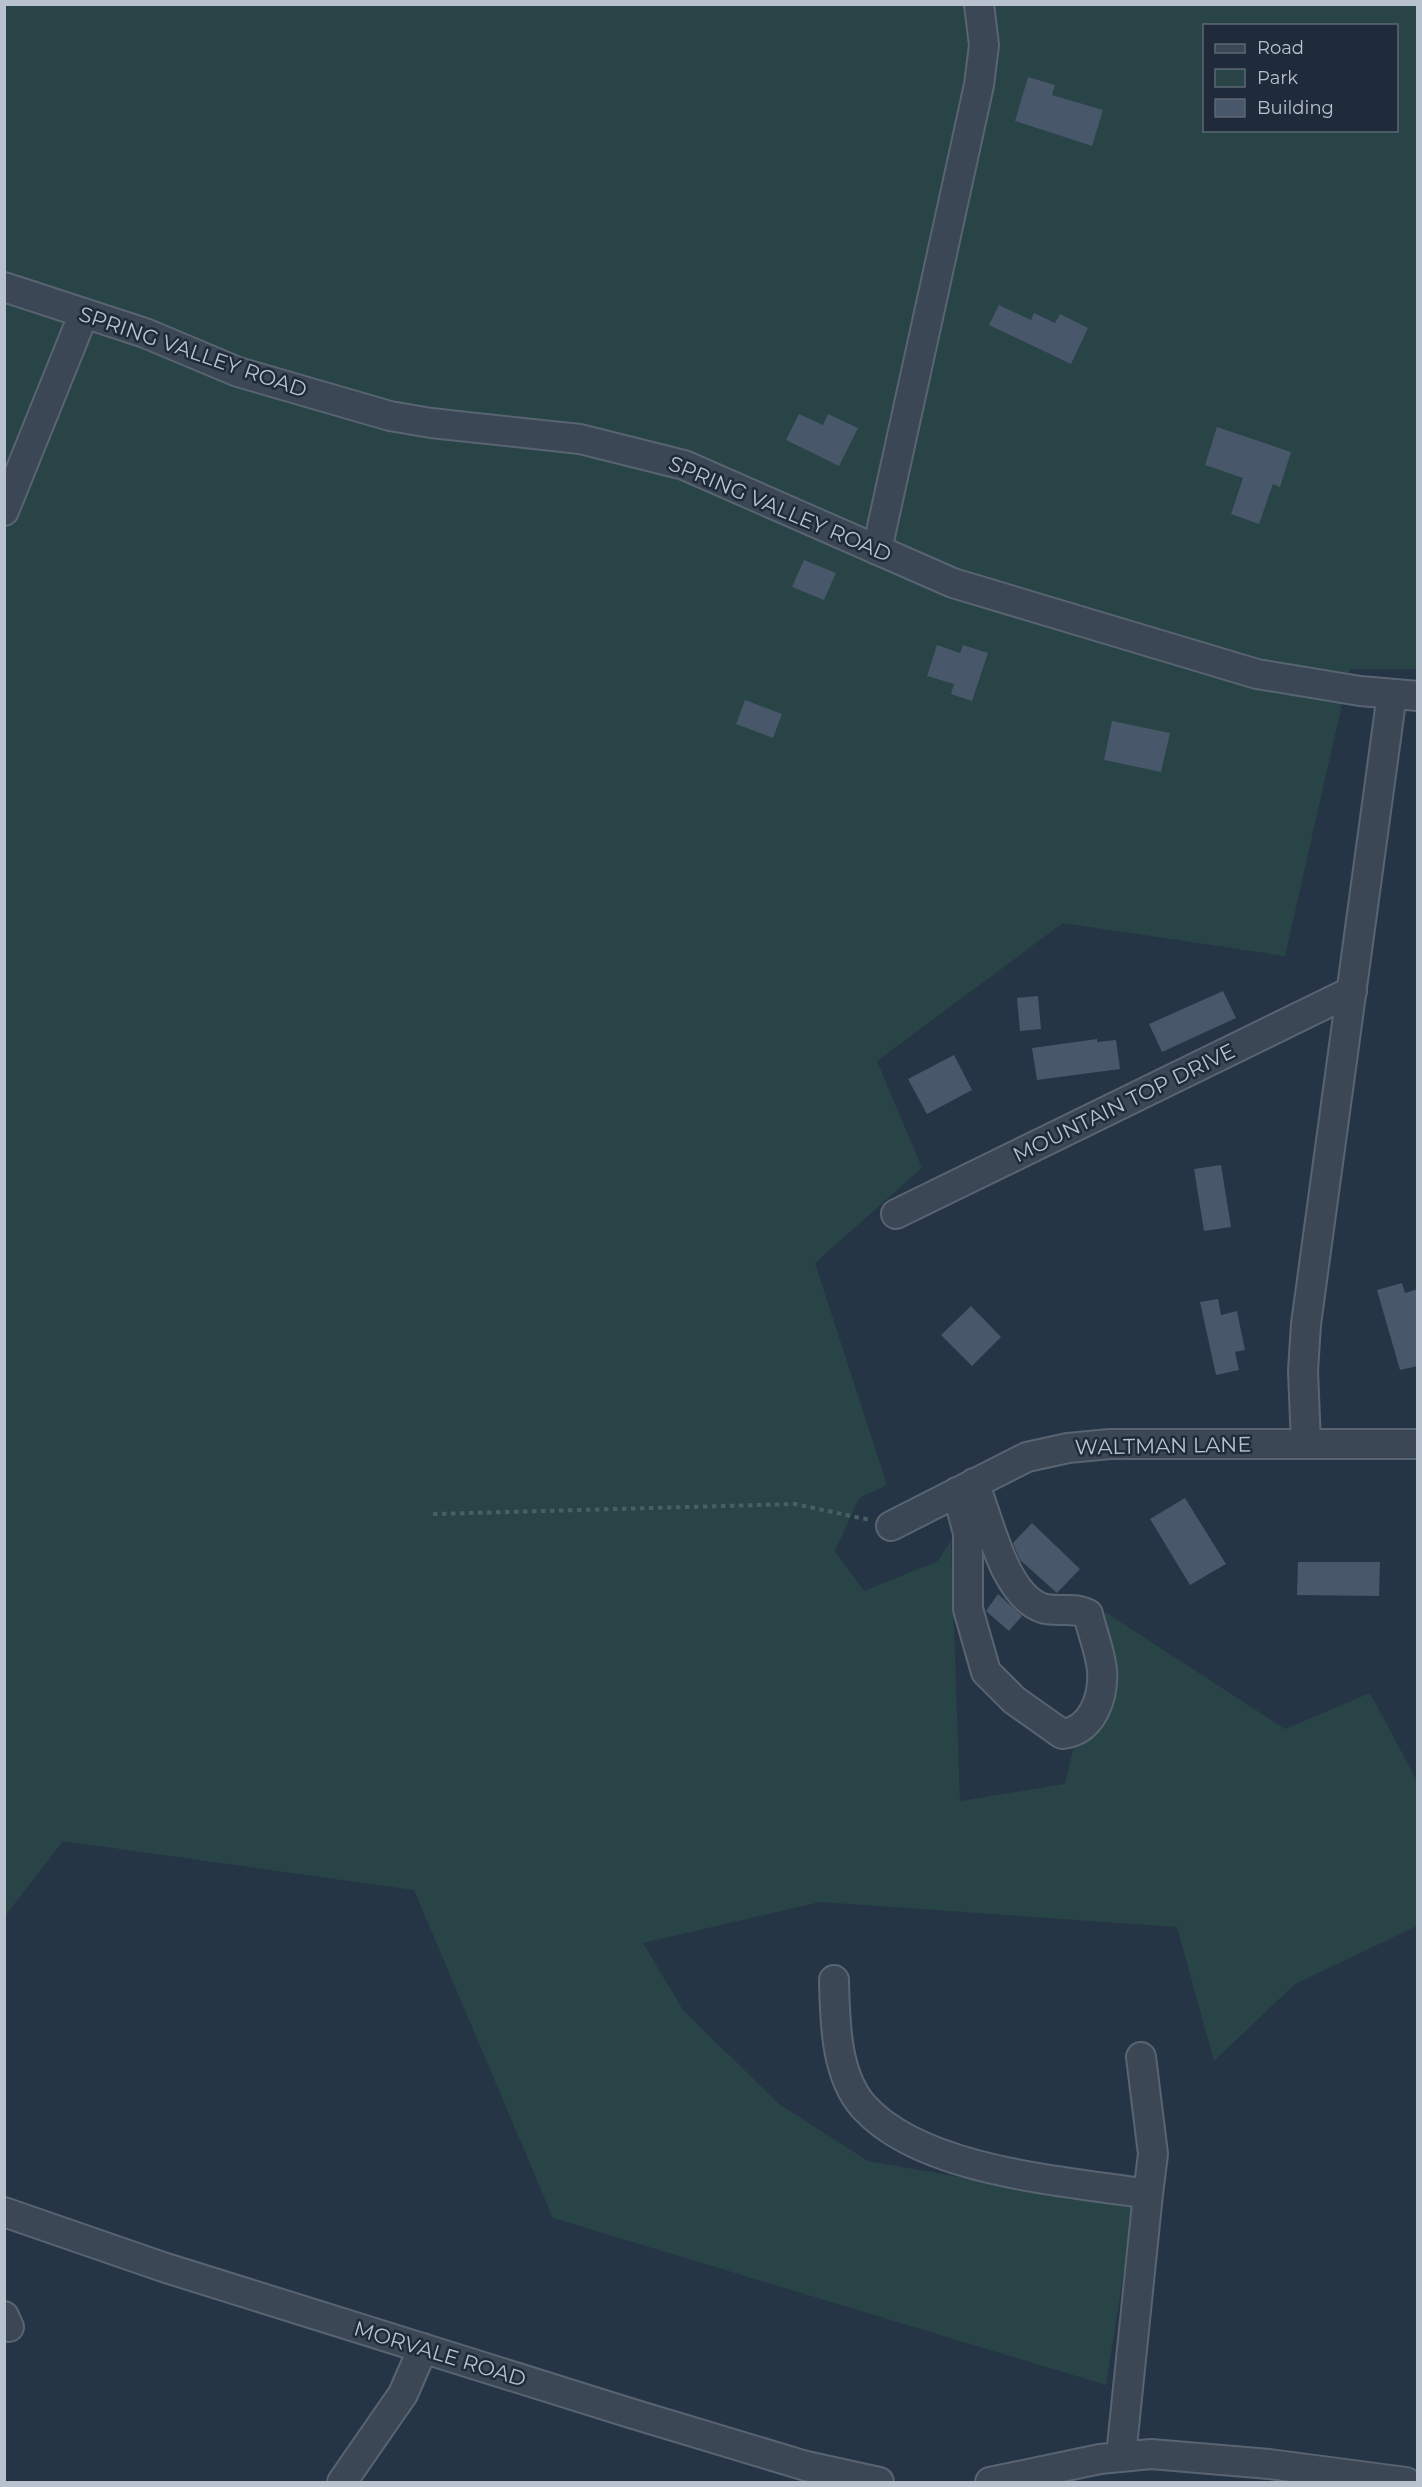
<svg xmlns="http://www.w3.org/2000/svg" width="1422" height="2487" viewBox="0 0 1422 2487" font-family="Montserrat,sans-serif">
<style>
.green{fill:#284446;fill-rule:evenodd}
.building{fill:#485769}
.lines{fill:none;stroke-linecap:round;stroke-linejoin:round}
.minor-casing{stroke:#596472;stroke-width:32}
.path{stroke:#466162;stroke-width:4;stroke-dasharray:4.5 4.5;stroke-linecap:butt}
.minor{stroke:#3b4754;stroke-width:28}
.labels{text-anchor:middle;stroke-width:5;stroke-linejoin:round;paint-order:stroke}
.street-label{font-size:21px;fill:#b8c2ce;stroke:#1f2b3a}
</style>
<rect width="100%" height="100%" fill="#263545"/>
<!-- green -->
<path class="green" d="M 5,5 L 1417,5 L 1417,669 L 1350,669 L 1285,956 L 1063,923 L 877,1061 L 922,1168 L 815,1263 L 887,1485 L 859,1498 L 835,1551 L 864,1591 L 938,1561 L 951,1541 L 960,1801 L 1065,1784 L 1105,1612 L 1285,1729 L 1370,1693 L 1417,1781 L 1417,1926 L 1295,1984 L 1214,2061 L 1177,1927 L 820,1902 L 643,1943 L 683,2010 L 779,2104 L 868,2161 L 1134,2207 L 1106,2385 L 553,2218 L 414,1890 L 63,1841 L 5,1916 ZM 1204,26 L 1396,26 L 1396,130 L 1204,130 Z"/>
<!-- building -->
<path class="building" d="M 1028,77 L 1055,85 L 1052,95 L 1103,110 L 1092,146 L 1015,121 Z
M 999,305 L 1031,320 L 1034,313 L 1055,323 L 1060,314 L 1088,328 L 1071,364 L 989,325 Z
M 799,414 L 823,425 L 828,414 L 858,428 L 839,466 L 786,440 Z
M 1217,427 L 1291,452 L 1280,487 L 1273,484 L 1259,524 L 1231,514 L 1243,478 L 1205,465 Z
M 804,560 L 836,573 L 824,600 L 792,587 Z
M 937,645 L 960,653 L 963,645 L 988,653 L 972,701 L 951,694 L 954,684 L 927,676 Z
M 745,700 L 782,714 L 773,738 L 736,724 Z
M 1112,721 L 1170,733 L 1161,772 L 1104,760 Z
M 1223,991 L 1236,1018 L 1162,1052 L 1149,1024 Z
M 1038,996 L 1041,1029 L 1020,1031 L 1017,998 Z
M 1097,1039 L 1097,1042 L 1116,1040 L 1120,1069 L 1037,1080 L 1032,1048 Z
M 954,1055 L 972,1090 L 927,1114 L 908,1079 Z
M 1221,1165 L 1231,1227 L 1204,1231 L 1194,1169 Z
M 1402,1283 L 1405,1293 L 1418,1289 L 1418,1366 L 1400,1370 L 1377,1290 Z
M 1218,1299 L 1221,1315 L 1237,1311 L 1245,1350 L 1235,1352 L 1239,1370 L 1216,1375 L 1200,1302 Z
M 971,1306 L 1001,1337 L 972,1366 L 941,1335 Z
M 1185,1498 L 1226,1564 L 1190,1585 L 1150,1519 Z
M 1032,1523 L 1080,1569 L 1057,1593 L 1020,1560 L 1013,1543 Z
M 1298,1562 L 1380,1562 L 1379,1596 L 1297,1595 Z
M 998,1594 L 1022,1616 L 1009,1631 L 986,1611 Z"/>
<g class="lines">
<!-- minor casing -->
<g class="minor-casing">
<path id="minor" d="M 4,287 L 145,333 L 238,372 L 390,416 L 431,423 L 580,439 L 684,465 L 953,583 L 1257,674 L 1360,691 L 1418,696
M 4,511 L 84,313
M 877,550 L 979,85 L 984,45 L 979,4
M 896,1214 L 1352,991
M 1306,1444 L 1303,1371 L 1306,1324 L 1392,694
M 957,1492 L 968,1533 L 968,1609 L 986,1672 L 1014,1700 L 1062,1734 C 1092,1731 1104,1698 1102,1670 C 1100,1651 1092,1632 1088,1614 C 1072,1606 1057,1613 1042,1608 C 1003,1594 989,1518 974,1483
M 891,1526 L 1027,1457 L 1068,1448 L 1110,1444 L 1418,1444
M 834,1980 C 835,2019 835,2075 864,2107 C 923,2172 1065,2181 1148,2194 L 1121,2456
M 1141,2057 L 1153,2154 L 1148,2194
M 4,2212 L 163,2267 L 630,2413 L 806,2466 L 879,2482
M 4,2316 L 9,2327
M 342,2482 L 403,2394 L 423,2348
M 990,2482 L 1100,2459 L 1151,2454 L 1269,2464 L 1406,2482"/>
</g>
<!-- path -->
<path class="path" d="M 433,1514 L 795,1504 L 870,1520"/>
<!-- minor -->
<use href="#minor" class="minor"/>
</g>
<g class="labels">
<!-- street labels -->
<g class="street-label">
<text transform="translate(193 352) rotate(19)" y="7">SPRING VALLEY ROAD</text>
<text transform="translate(780 509) rotate(23)" y="7">SPRING VALLEY ROAD</text>
<text transform="translate(1124 1103) rotate(-26)" y="7">MOUNTAIN TOP DRIVE</text>
<text transform="translate(1163 1446) rotate(-1)" y="7">WALTMAN LANE</text>
<text transform="translate(440 2354) rotate(17)" y="7">MORVALE ROAD</text>
</g>
</g>
<!-- border -->
<rect width="1422" height="2487" fill="none" stroke="#b8c2ce" stroke-width="12"/>
<!-- legend -->
<rect x="1203" y="24" width="195" height="108" fill="#1f2b3a" stroke="#5c6775" stroke-width="1.5"/>
<rect x="1215" y="44" width="30" height="9" fill="#3b4754" stroke="#5c6775" stroke-width="1.5"/>
<text x="1257" y="54" font-size="18" fill="#b8c2ce">Road</text>
<rect x="1215" y="69" width="30" height="18" fill="#284446" stroke="#5c6775" stroke-width="1.5"/>
<text x="1257" y="84" font-size="18" fill="#b8c2ce">Park</text>
<rect x="1215" y="99" width="30" height="18" fill="#485769" stroke="#5c6775" stroke-width="1.5"/>
<text x="1257" y="114" font-size="18" fill="#b8c2ce">Building</text>
</svg>
